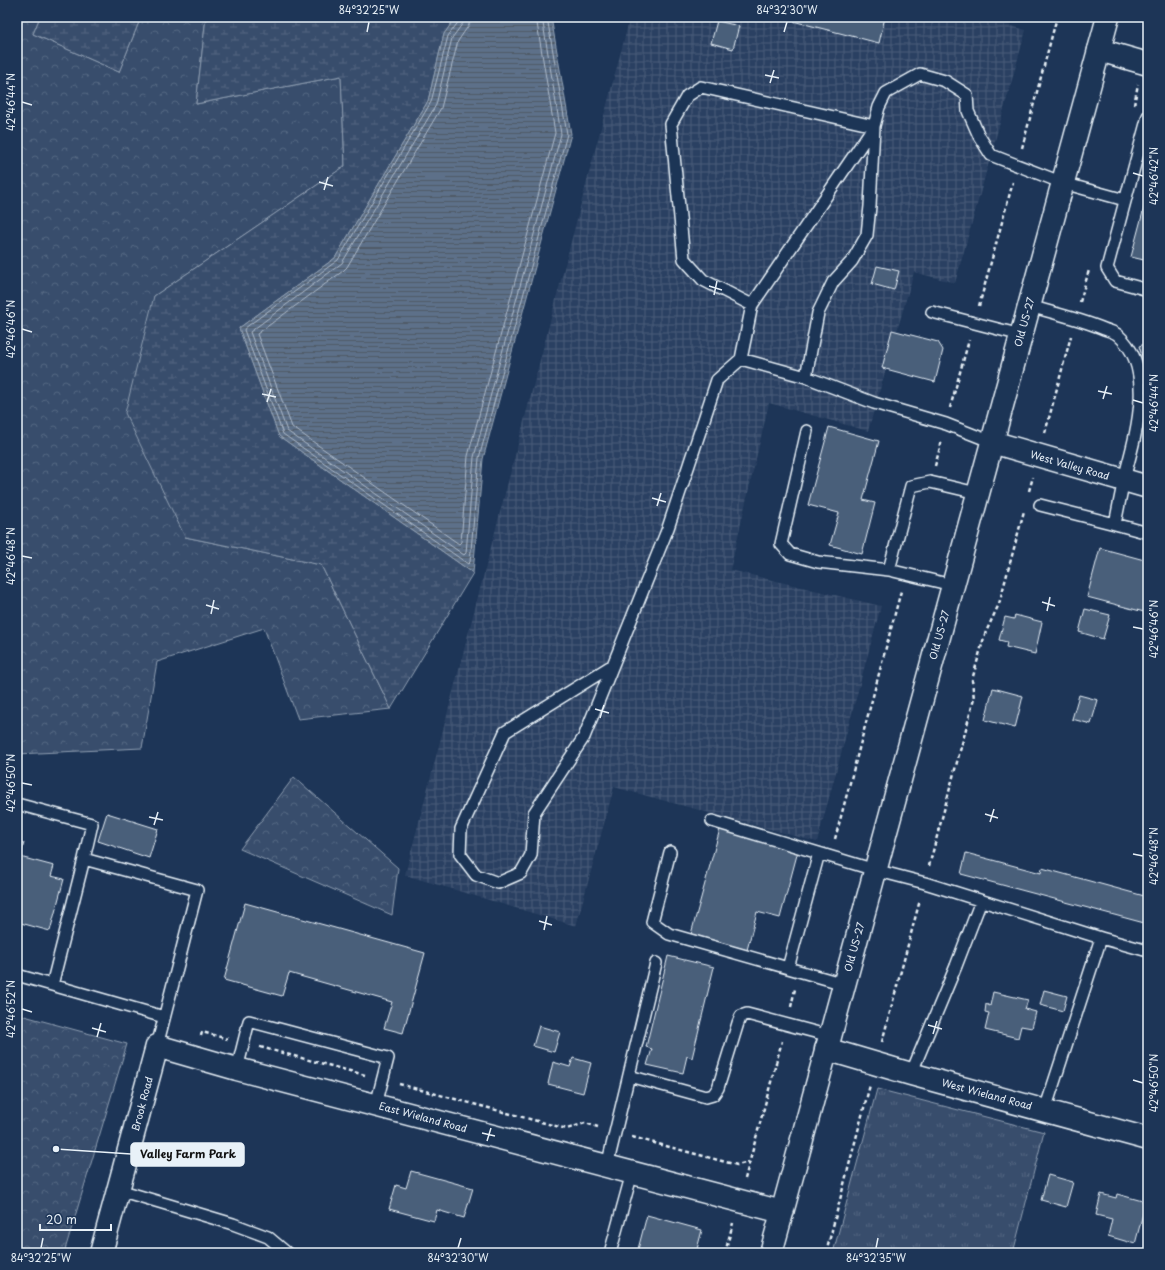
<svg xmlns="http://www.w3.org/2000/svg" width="1165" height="1270" viewBox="0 0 1165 1270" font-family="'Playpen Sans',sans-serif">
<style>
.industrial{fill:url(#industrial-grid)}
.grass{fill:url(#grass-tufts);stroke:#909fb2}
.forest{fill:url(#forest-crowns);stroke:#909fb2}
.wetland{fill:url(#wetland-marsh);stroke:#909fb2}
.water{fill:url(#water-rules);stroke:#95a4b5}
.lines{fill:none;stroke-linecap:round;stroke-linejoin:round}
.shore{stroke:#b0bdcc;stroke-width:1}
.building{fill:#495e7a;stroke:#e8f1f8}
.service-casing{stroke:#e8f1f8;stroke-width:14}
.minor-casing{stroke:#e8f1f8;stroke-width:25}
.secondary-casing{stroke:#e8f1f8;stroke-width:25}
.path{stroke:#e8f1f8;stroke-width:2.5;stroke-dasharray:4 3;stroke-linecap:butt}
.service{stroke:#1d3557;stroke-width:11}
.minor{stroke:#1d3557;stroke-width:22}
.secondary{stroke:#1d3557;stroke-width:22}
.ticks{fill:none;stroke:#e8f1f8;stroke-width:1.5}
.labels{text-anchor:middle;stroke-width:3.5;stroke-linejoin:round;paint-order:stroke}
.street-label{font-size:10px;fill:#e8f1f8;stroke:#1d3557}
.leader{fill:none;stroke:#e8f1f8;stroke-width:1.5}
.callout-dot{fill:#e8f1f8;stroke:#1d3557;stroke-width:1.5}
.callout{fill:#e8f1f8;stroke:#e8f1f8;stroke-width:1.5}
.callout-label{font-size:11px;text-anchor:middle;font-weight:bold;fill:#111}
.neatline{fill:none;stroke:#e8f1f8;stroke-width:1.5}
.ticks-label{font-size:10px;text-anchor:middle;fill:#e8f1f8}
</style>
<defs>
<pattern id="industrial-grid" width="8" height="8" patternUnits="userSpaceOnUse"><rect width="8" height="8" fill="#2a4162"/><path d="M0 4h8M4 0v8" fill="none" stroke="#495d79"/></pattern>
<pattern id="grass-tufts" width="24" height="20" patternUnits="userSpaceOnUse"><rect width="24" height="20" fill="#374d6c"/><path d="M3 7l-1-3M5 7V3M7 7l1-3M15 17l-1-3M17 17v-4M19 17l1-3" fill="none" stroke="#546782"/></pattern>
<pattern id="forest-crowns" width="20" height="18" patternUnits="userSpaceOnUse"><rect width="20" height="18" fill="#374d6c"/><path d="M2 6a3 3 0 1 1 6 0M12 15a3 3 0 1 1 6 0" fill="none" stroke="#546782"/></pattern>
<pattern id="wetland-marsh" width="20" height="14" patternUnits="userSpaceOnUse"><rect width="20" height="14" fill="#374d6c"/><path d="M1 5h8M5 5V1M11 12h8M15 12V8" fill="none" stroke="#546782"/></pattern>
<pattern id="water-rules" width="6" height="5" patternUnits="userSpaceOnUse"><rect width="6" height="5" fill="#5d7089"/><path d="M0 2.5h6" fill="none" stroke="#505a66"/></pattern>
</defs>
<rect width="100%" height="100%" fill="#1d3557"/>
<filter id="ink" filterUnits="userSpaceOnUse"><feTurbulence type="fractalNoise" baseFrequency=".025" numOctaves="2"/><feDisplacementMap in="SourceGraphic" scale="8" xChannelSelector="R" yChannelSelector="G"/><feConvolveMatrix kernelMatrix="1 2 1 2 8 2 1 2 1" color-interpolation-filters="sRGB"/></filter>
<g filter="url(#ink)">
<!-- industrial -->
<path class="industrial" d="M 630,17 L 978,17 L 1026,30 L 955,283 L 914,272 L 868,431 L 769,403 L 730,570 L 881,606 L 817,842 L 614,787 L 576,926 L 405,875 Z"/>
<!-- grass -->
<path class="grass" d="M 877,1089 L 1044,1132 L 1013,1253 L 833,1253 Z"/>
<!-- forest -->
<path class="forest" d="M 17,17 L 40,17 L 33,34 L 119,72 L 141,17 L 206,17 L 196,104 L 341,76 L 345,166 L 154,296 L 185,537 L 321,565 L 391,709 L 298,719 L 264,628 L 157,662 L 142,748 L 17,754 Z
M 294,777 L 398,868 L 392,915 L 240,849 Z
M 17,1014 L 127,1044 L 64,1253 L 17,1253 Z"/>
<!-- wetland -->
<path class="wetland" d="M 40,17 L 141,17 L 119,72 L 33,34 Z
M 206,17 L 456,17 L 444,34 L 428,101 L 335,258 L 239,328 L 279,436 L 473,573 L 391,709 L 321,565 L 185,537 L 125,413 L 154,296 L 345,166 L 341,76 L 196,104 Z"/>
<!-- water -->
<path class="water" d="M 456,17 L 551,17 L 571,134 L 483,459 L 473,573 L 279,436 L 239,328 L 335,258 L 428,101 L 444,34 Z"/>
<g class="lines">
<!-- shore -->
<path class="shore" d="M 459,17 L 459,21 L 448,36 L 431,102 L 338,260 L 245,328 L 244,330 L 283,434 L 468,564 L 470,562 L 479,458 L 567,134 L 547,17
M 464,17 L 463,23 L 452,38 L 436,105 L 342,263 L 250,332 L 287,431 L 464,555 L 466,553 L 474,457 L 561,134 L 542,17
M 470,17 L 469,25 L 458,41 L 441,108 L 347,267 L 343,271 L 257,334 L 292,427 L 459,544 L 461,542 L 468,456 L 555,133 L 536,17"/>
</g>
<!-- building -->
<path class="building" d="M 777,17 L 885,17 L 879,43 Z
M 717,21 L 739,26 L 733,49 L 711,43 Z
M 1148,193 L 1148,261 L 1131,257 Z
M 877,266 L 899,271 L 894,290 L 872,284 Z
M 892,330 L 938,342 L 943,350 L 935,382 L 882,368 Z
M 1148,343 L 1148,376 L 1139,346 Z
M 829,427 L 879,441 L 863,500 L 875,503 L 862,554 L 830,545 L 839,513 L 808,505 Z
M 1100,548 L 1148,561 L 1148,613 L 1087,597 Z
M 1085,609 L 1110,615 L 1103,639 L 1079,632 Z
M 1015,615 L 1042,622 L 1035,654 L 1006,647 L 1007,642 L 999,640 L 1005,617 L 1014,619 Z
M 993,688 L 1023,696 L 1015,728 L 985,720 Z
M 1079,695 L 1098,700 L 1091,724 L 1072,719 Z
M 107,813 L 158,829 L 149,858 L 98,841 Z
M 720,829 L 798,851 L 780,918 L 757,912 L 747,950 L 691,934 Z
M 17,841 L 24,843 L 20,857 L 54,866 L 51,876 L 64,879 L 50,931 L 17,922 Z
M 966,853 L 1041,873 L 1042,868 L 1148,897 L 1148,924 L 961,874 Z
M 245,903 L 425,953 L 403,1033 L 384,1028 L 392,1002 L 289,973 L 282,996 L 224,980 Z
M 668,956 L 714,967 L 692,1058 L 687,1056 L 683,1073 L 647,1065 L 652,1049 L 646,1047 Z
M 1044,990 L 1067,996 L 1063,1011 L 1040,1005 Z
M 993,992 L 1028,1000 L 1025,1009 L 1036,1012 L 1032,1028 L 1021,1026 L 1018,1038 L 985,1030 L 989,1013 L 985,1012 L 986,1004 L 990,1006 Z
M 539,1026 L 560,1032 L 554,1052 L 533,1046 Z
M 573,1058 L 591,1063 L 583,1093 L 548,1084 L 553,1062 L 570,1067 Z
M 411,1171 L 473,1188 L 464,1218 L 437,1210 L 434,1221 L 389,1209 L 396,1185 L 406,1188 Z
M 1048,1175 L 1073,1182 L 1066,1207 L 1041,1200 Z
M 1101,1194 L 1116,1198 L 1117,1194 L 1146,1202 L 1135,1244 L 1108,1236 L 1112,1219 L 1096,1215 Z
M 647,1215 L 702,1230 L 696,1253 L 637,1253 Z"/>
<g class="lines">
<!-- service casing -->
<g class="service-casing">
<path id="service" d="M 1148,116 L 1107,268 L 1115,281 L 1148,290
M 1029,306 C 1054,313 1080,319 1104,329 C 1109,331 1115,332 1118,335 C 1157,369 1135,437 1124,479 C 1121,494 1118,509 1115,524 L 1148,533
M 932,312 L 1021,335
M 741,359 L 752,305 L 703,280 L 684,259 L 671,124 L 687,96 L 701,87 L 874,126 L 752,305
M 807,431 L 781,544 L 790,554 L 818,562 L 889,570
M 992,442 L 946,424 L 874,403 L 806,377 L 818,313 L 833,282 L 852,261 L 867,235 L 870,206 L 874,126 L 879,107 L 886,93 L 920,74 L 945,81 L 967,95 L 968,111 L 979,136 L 991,155 L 1063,183 L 1125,200
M 1040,505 L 1115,524
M 952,585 L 889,570 L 911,486 L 930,482 L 977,493
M 613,665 L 505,732 L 461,829 L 460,854 L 476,875 L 498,883 L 521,873 L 531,855 L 534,813 L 584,737 L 668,528 L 717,380 L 741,359 L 806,377
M 17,804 L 92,824 L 84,859 L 197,890 L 157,1046
M 712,821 L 875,870 L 925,883 L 1101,938 L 1045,1110
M 670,852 L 652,922 L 669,934 L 844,984
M 1101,938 L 1148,951
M 788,968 L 819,853
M 17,975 L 164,1017
M 52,985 L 84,859
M 237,1069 L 249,1021 L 388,1058 L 376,1105
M 911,1074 L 956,966 L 981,901
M 629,1076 L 706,1097 L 713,1095 L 718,1088 L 738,1023 L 741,1016 L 747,1014 L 830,1036
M 607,1166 L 656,963
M 119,1190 L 233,1224 L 268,1237 L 287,1253
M 610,1253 L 632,1173"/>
</g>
<!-- minor casing -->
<g class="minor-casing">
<path id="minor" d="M 1099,50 L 1148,64
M 992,442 L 1148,487
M 826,1049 L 911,1074 L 1148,1139
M 101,1253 L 157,1046 L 237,1069 L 782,1212"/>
</g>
<!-- secondary casing -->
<g class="secondary-casing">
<path id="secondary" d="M 771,1253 L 1108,17"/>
</g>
<!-- path -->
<path class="path" d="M 1146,40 L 1148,28
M 1134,105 L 1138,84
M 1022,148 L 1057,17
M 1080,302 L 1089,270
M 979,306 L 1013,182
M 950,408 L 969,340
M 1045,433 L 1071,336
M 935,466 L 942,440
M 1029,491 L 1033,477
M 835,839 L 901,591
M 929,866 L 974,699 L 972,680 L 985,634 L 999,604 L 1024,511
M 791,1007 L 795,989
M 201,1036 L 202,1032 L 228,1039
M 882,1042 L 920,900
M 260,1047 L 365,1075
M 399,1084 L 567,1129 L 585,1123 L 598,1127
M 632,1137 L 737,1165 L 749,1162
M 745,1179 L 782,1041
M 725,1253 L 733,1223
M 826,1253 L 870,1085"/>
<!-- service -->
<use href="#service" class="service"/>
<!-- minor -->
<use href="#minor" class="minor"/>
<!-- secondary -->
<use href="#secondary" class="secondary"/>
</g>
</g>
<!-- ticks -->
<path class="ticks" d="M 367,32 L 369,22M 784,32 L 787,22M 765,75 L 779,78M 770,83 L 774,70M 22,102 L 32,105M 1133,173 L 1143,176M 319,182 L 333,186M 324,190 L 328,177M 709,286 L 722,290M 714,295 L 717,281M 22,329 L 32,332M 1098,391 L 1112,394M 262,394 L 276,397M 1103,399 L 1107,386M 1133,400 L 1143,403M 267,402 L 271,389M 652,498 L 666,502M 657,506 L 661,493M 22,556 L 32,558M 1042,602 L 1055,606M 206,605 L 219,609M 1047,611 L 1050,597M 211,614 L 214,600M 1133,627 L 1143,629M 595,709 L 609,713M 600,718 L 604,705M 22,783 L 32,785M 985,814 L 998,818M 149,817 L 163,820M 990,822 L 994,809M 154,825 L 158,812M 1133,854 L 1143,856M 539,921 L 552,925M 544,930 L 547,916M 22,1009 L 32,1012M 928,1025 L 942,1029M 92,1028 L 106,1032M 933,1034 L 937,1021M 97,1037 L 101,1023M 1133,1080 L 1143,1083M 482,1133 L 495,1136M 487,1141 L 491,1128M 41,1248 L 43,1238M 458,1248 L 461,1238M 876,1248 L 878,1238"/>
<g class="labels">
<!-- street labels -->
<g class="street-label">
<text transform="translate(1024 322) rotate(-75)" y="4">Old US-27</text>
<text transform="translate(1070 465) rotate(16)" y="4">West Valley Road</text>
<text transform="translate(939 635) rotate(-75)" y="4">Old US-27</text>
<text transform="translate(854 947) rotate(-75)" y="4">Old US-27</text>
<text transform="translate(987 1094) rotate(15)" y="4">West Wieland Road</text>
<text transform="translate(142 1104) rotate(-75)" y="4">Brook Road</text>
<text transform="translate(423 1117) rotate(15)" y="4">East Wieland Road</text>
</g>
</g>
<!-- callouts -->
<path class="leader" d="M56 1149L131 1154"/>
<circle class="callout-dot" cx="56" cy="1149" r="4"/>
<rect class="callout" x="131" y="1143" width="113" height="23" rx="4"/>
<g class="callout-label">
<text x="188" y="1158">Valley Farm Park</text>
</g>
<!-- margin -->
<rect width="1165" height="1270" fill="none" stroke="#1d3557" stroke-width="44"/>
<!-- scale -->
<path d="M40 1224v6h71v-6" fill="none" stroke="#e8f1f8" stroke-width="2"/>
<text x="46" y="1224" font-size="12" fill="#e8f1f8" stroke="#1d3557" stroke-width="3" paint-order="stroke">20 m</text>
<rect x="22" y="22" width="1121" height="1226" class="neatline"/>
<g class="ticks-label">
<text x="369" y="14">84°32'25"W</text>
<text x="787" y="14">84°32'30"W</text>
<text transform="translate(11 102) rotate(-90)" y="4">42°46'44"N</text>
<text transform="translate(1154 176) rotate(-90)" y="4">42°46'42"N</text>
<text transform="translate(11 329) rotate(-90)" y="4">42°46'46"N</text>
<text transform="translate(1154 403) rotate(-90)" y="4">42°46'44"N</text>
<text transform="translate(11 556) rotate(-90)" y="4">42°46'48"N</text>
<text transform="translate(1154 629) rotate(-90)" y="4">42°46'46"N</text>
<text transform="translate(11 783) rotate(-90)" y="4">42°46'50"N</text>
<text transform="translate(1154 856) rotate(-90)" y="4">42°46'48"N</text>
<text transform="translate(11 1009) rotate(-90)" y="4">42°46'52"N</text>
<text transform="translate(1154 1083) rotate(-90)" y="4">42°46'50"N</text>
<text x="41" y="1262">84°32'25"W</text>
<text x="458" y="1262">84°32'30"W</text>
<text x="876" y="1262">84°32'35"W</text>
</g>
</svg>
